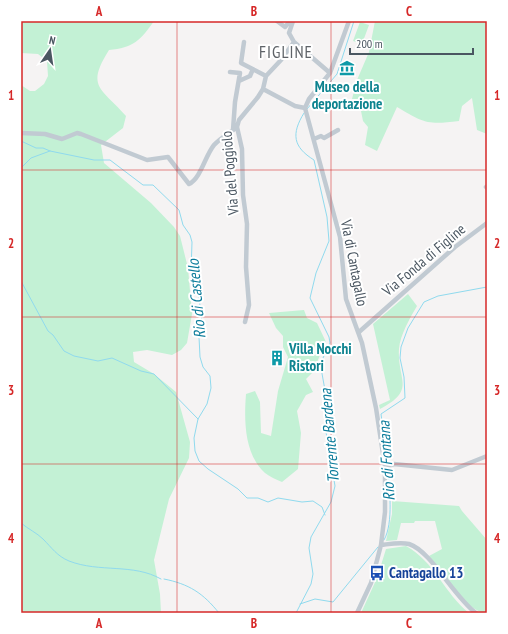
<svg xmlns="http://www.w3.org/2000/svg" width="508" height="634" viewBox="0 0 508 634" font-family="'PT Sans Narrow',sans-serif">
<style>
.green{fill:#c3f1d5}
.lines{fill:none;stroke-linecap:round;stroke-linejoin:round}
.stream{stroke:#90daee;stroke-width:1}
.minor{stroke:#c1cad2;stroke-width:4.5}
.grid{fill:none;stroke:#d62828;stroke-width:1;stroke-opacity:0.55}
.labels{text-anchor:middle;stroke-width:4;stroke-linejoin:round;paint-order:stroke}
.culture-label{font-size:15px;font-weight:bold;fill:#0d838f;stroke:#fff}
.street-label{font-size:15px;fill:#4a5661;stroke:#fff}
.transit-label{font-size:15px;font-weight:bold;fill:#164399;stroke:#fff;text-anchor:start}
.water-label{font-size:16px;font-style:italic;fill:#0c7c9b;stroke:#fff}
.quarter-label{font-size:17px;letter-spacing:1px;fill:#5f6368;stroke:#fff}
.neatline{fill:none;stroke:#d62828;stroke-width:1.5}
.grid-label{font-size:13px;text-anchor:middle;font-weight:bold;fill:#d62828}
</style>
<rect width="100%" height="100%" fill="#f5f3f3"/>
<!-- green -->
<path class="green" d="M 21,21 L 154,21 C 141,40 133,48 109,50 C 85,88 102,88 126,116 L 123,128 L 101,145 L 104,163 L 151,203 L 174,227 L 180,236 L 188,268 L 192,314 L 187,343 L 181,350 L 172,355 L 147,350 L 133,352 L 134,362 L 154,374 L 176,392 L 190,442 L 189,458 L 169,499 L 154,560 L 160,594 L 161,613 L 21,613 L 21,85 L 30,91 L 35,91 L 44,84 L 48,76 L 47,61 L 38,54 L 21,53 Z
M 375,21 L 487,21 L 487,134 L 477,130 L 472,98 L 462,106 L 459,121 C 427,125 424,123 397,107 L 377,151 L 365,145 L 368,127 L 363,121 L 359,101 L 352,99 L 357,80 L 369,52 Z
M 360,22 L 369,25 L 362,44 L 353,41 Z
M 408,294 L 417,306 C 410,318 400,335 399,349 C 397,380 417,390 380,409 L 379,405 L 390,400 L 373,324 Z
M 304,310 L 307,318 L 317,323 L 326,342 L 317,362 L 316,369 L 306,379 L 313,392 L 306,395 L 297,411 L 301,433 L 298,469 L 282,482 C 277,480 270,477 265,473 C 244,454 244,420 246,394 L 255,391 L 260,402 L 261,433 L 271,436 L 278,391 L 288,357 L 283,347 L 283,336 L 276,328 L 269,313 Z
M 392,501 L 459,506 L 462,511 L 487,540 L 487,613 C 466,613 441,572 429,556 L 442,549 L 435,521 L 415,521 L 414,523 L 401,523 L 397,540 L 386,541 L 392,514 Z
M 406,546 C 434,561 445,594 469,613 L 361,613 L 377,578 L 386,549 Z"/>
<g class="lines">
<!-- stream -->
<path class="stream" d="M 307,109 L 337,74 L 354,21
M 21,141 L 36,148 L 43,148 L 50,151 L 94,160 L 110,160 L 143,185 L 153,185 L 179,210 L 183,225 L 190,235 L 192,242 L 191,273 L 198,289 L 202,323 L 199,337 L 200,357 L 203,367 L 210,376 L 211,388 L 207,404 L 198,419 L 194,438 L 195,451 L 199,461 L 208,469 L 238,489 L 247,498 L 258,498 L 268,502 L 278,498 L 302,502 L 313,501 L 322,507 L 325,515
M 21,168 L 31,158 L 50,151
M 21,281 L 48,331 L 53,335 L 64,351 L 74,356 L 98,361 L 112,358 L 141,371 L 154,374 L 198,419
M 388,465 L 381,414 L 405,398 L 404,377 L 400,358 L 401,347 L 408,328 L 424,302 L 438,296 L 487,287
M 21,523 C 28,529 37,533 43,539 C 52,548 57,556 69,561 C 100,573 133,563 161,579
M 384,540 C 394,523 389,487 388,468
M 164,579 C 189,584 203,593 219,613
M 300,604 L 315,599 L 333,602 L 378,547
M 296,613 L 311,584 L 313,574 L 309,548 L 311,537 L 331,502 L 335,486 L 325,426 L 328,407 L 321,368 L 323,358 L 330,343 L 329,337 L 310,298 L 316,273 L 329,241 L 327,217 L 314,160 C 293,147 291,134 304,113"/>
<!-- minor -->
<path class="minor" d="M 277,21 L 285,27 L 290,21
M 293,21 L 289,33 L 294,42 L 330,73
M 349,21 L 330,73 L 309,99 L 305,108 L 340,237 L 346,299 L 362,343 L 376,408 L 385,467 L 385,512 L 381,545 L 371,583 L 357,613
M 244,42 L 241,63 L 266,76
M 230,72 L 240,73 L 235,102 L 233,130
M 266,76 L 263,89 L 295,106 L 305,108
M 266,76 L 281,60 L 294,42
M 239,81 L 250,76 L 253,69
M 21,133 L 45,134 L 62,139 L 77,133 L 81,134 L 147,160 L 168,157 L 189,184 C 201,178 205,156 214,145 C 220,138 230,133 237,127
M 314,139 L 321,136 L 324,138 L 338,130
M 486,187 L 487,188
M 245,322 L 249,305 L 246,267 L 247,224 L 243,195 L 242,149 L 237,127 L 239,120 L 258,97 L 263,89
M 359,332 L 455,247 L 487,223
M 385,467 L 394,464 L 452,470 L 487,456
M 381,545 C 390,544 400,542 409,544 C 431,551 454,597 476,613"/>
</g>
<!-- grid -->
<path class="grid" d="M 177,21 L 177,613M 331,21 L 331,613M 21,170 L 487,170M 21,317 L 487,317M 21,464 L 487,464"/>
<!-- icons -->
<defs>
<g id="museum-bare" transform="scale(1.2)"><path d="M0-6L6-3V-2H-6V-3ZM-5-1h2V3h-2ZM-1-1h2V3h-2ZM3-1h2V3H3ZM-6 4H6V6H-6Z" fill="#0f9aa8" stroke="#fff" stroke-width="2.5" paint-order="stroke"/></g>
<g id="building-bare" transform="scale(1.2)"><path d="M-4-6H4V6H1V3H-1V6H-4ZM-2.5-4.3h1.7v1.8h-1.7ZM.8-4.3h1.7v1.8H.8ZM-2.5-1h1.7V.8h-1.7ZM.8-1h1.7V.8H.8Z" fill="#0f9aa8" stroke="#fff" stroke-width="2.5" paint-order="stroke"/></g>
<g id="bus-bare" transform="scale(1.2)"><path d="M-5-6H5V4H4V6H2V4H-2V6H-4V4H-5ZM-3.5-4V0h7V-4ZM-3.5 1.2v1.5H-2V1.2ZM2 1.2v1.5H3.5V1.2Z" fill="#1a4fb4" stroke="#fff" stroke-width="2.5" paint-order="stroke"/></g>
</defs>
<g fill-rule="evenodd">
<use href="#museum-bare" x="347" y="68"/>
<use href="#building-bare" x="277" y="358"/>
<use href="#bus-bare" x="377" y="573"/>
</g>
<g class="labels">
<!-- culture labels -->
<g class="culture-label">
<text x="347" y="92">Museo della<tspan x="347" dy="17">deportazione</tspan></text>
<text x="289" y="354" text-anchor="start">Villa Nocchi<tspan x="289" dy="17">Ristori</tspan></text>
</g>
<!-- street labels -->
<g class="street-label">
<text transform="translate(230 173) rotate(-95)" y="5">Via del Poggiolo</text>
<text transform="translate(424 260) rotate(-40)" y="5">Via Fonda di Figline</text>
<text transform="translate(354 263) rotate(79)" y="5">Via di Cantagallo</text>
</g>
<!-- transit labels -->
<g class="transit-label">
<text x="389" y="578">Cantagallo 13</text>
</g>
<!-- water labels -->
<g class="water-label">
<text transform="translate(196 299) rotate(-95)" y="6">Rio di Castello</text>
<text transform="translate(329 436) rotate(-95)" y="6">Torrente Bardena</text>
<text transform="translate(386 461) rotate(-94)" y="6">Rio di Fontana</text>
</g>
<!-- quarter labels -->
<g class="quarter-label">
<text x="286" y="58">FIGLINE</text>
</g>
</g>
<!-- border -->
<rect width="508" height="634" fill="none" stroke="#ffffff" stroke-width="44"/>
<!-- north arrow -->
<g transform="translate(50 50) rotate(13)" stroke="#ffffff" stroke-width="3" paint-order="stroke">
<path d="M0-3L7 15L0 10L-7 15Z" fill="#4a5661"/>
<text y="-6" font-size="11" font-weight="bold" text-anchor="middle" fill="#4a5661">N</text>
</g>
<!-- scale -->
<path d="M350 48v6h123v-6" fill="none" stroke="#4a5661" stroke-width="2"/>
<text x="356" y="48" font-size="12" fill="#4a5661" stroke="#ffffff" stroke-width="3" paint-order="stroke">200 m</text>
<rect x="22" y="22" width="464" height="590" class="neatline"/>
<g class="grid-label">
<text x="99" y="16">A</text>
<text x="254" y="16">B</text>
<text x="409" y="16">C</text>
<text x="11" y="100">1</text>
<text x="497" y="100">1</text>
<text x="11" y="248">2</text>
<text x="497" y="248">2</text>
<text x="11" y="395">3</text>
<text x="497" y="395">3</text>
<text x="11" y="543">4</text>
<text x="497" y="543">4</text>
<text x="99" y="628">A</text>
<text x="254" y="628">B</text>
<text x="409" y="628">C</text>
</g>
</svg>
